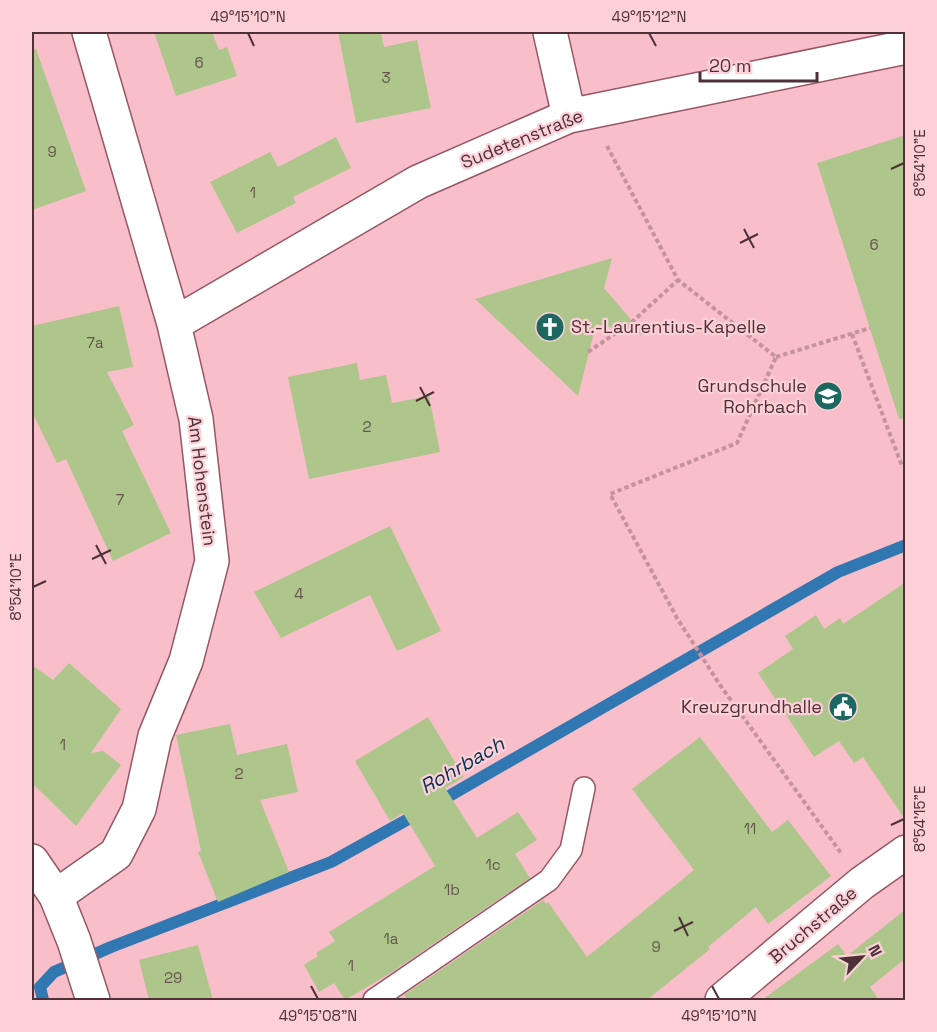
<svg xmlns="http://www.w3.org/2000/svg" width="937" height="1032" viewBox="0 0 937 1032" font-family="'Space Grotesk',sans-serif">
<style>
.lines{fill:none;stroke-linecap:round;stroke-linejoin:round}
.stream{stroke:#3177b2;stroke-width:12}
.building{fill:#aec68b}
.lane-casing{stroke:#965765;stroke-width:24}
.street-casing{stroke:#965765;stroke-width:36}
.primary-casing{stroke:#965765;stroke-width:36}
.path{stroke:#c4939d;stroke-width:4;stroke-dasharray:4.5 3;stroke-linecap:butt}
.lane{stroke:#fff;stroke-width:21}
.street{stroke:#fff;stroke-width:33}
.primary{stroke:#fff;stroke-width:33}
.ticks{fill:none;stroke:#4d3137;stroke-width:2}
.labels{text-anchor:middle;stroke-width:4.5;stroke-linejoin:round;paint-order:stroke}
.number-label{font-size:15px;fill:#65564c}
.street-label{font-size:18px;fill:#4d3137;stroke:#fdd0d8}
.poi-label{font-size:18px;fill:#4d3137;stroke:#fdd0d8;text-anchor:end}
.water-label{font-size:20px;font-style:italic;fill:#033050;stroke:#fdd0d8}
.neatline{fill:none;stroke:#4d3137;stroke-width:2}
.ticks-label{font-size:15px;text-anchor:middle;fill:#4d3137}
</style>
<rect width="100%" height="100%" fill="#f8bfca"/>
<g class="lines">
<!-- stream -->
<path class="stream" d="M 437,803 L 838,572 L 906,545
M 43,1000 L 40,987 L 54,972 L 111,947 L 331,862 L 421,812"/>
</g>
<!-- building -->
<path class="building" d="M 154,32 L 212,32 L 219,50 L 227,47 L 237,76 L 176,96 Z
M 338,32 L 381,32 L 384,47 L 417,40 L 431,108 L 356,123 Z
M 36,49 L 86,191 L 32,210 L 32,50 Z
M 906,135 L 906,418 L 899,419 L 817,163 Z
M 336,137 L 351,168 L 293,197 L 296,203 L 237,233 L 210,182 L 270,152 L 278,167 Z
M 612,258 L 604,288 L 644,335 L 596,324 L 578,396 L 475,299 Z
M 119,306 L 133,367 L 107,372 L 134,425 L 122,431 L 171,533 L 113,561 L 66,459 L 57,463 L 32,412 L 32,326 Z
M 357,363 L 360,380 L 386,375 L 392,403 L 429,396 L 440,452 L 309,479 L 288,377 Z
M 390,526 L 441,631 L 397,651 L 370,595 L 281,638 L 254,592 Z
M 906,582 L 906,821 L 863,757 L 854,763 L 839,741 L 814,757 L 758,673 L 793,649 L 785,636 L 816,615 L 824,629 L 840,618 L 843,624 Z
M 69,663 L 121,709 L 91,753 L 103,751 L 121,765 L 76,826 L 32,783 L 32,665 L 53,680 Z
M 428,717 L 464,777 L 445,788 L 477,838 L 518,812 L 537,840 L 515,854 L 530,878 L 392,972 L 345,1000 L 334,983 L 319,992 L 304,965 L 318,956 L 316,953 L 335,941 L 329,932 L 435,866 L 403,813 L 390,821 L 355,761 Z
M 230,724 L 237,755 L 287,744 L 298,792 L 260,800 L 289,872 L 218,902 L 198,852 L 201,851 L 176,735 Z
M 700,737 L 772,832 L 788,820 L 831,876 L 768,924 L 756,907 L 708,947 L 710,949 L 647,1000 L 408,1000 L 404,995 L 543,900 L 546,904 L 548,902 L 587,957 L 694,870 L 632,789 Z
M 906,909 L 906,958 L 870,987 L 879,1000 L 762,1000 L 838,944 L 847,956 Z
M 198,945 L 213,1000 L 149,1000 L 139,960 Z"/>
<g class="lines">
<!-- lane casing -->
<g class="lane-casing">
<path id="lane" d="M 374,1000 L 549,880 L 571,850 L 584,788"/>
</g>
<!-- street casing -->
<g class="street-casing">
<path id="street" d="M 550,32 L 569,116
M 174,324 L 418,182 L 569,116 L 906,47
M 56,896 L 116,854 L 139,809 L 155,736 L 186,661 L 212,561 L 196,419 L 174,324 L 89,32
M 722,1000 L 862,883 L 906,852"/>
</g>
<!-- primary casing -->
<g class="primary-casing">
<path id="primary" d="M 32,861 L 56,896 L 74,941 L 93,1000"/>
</g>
<!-- path -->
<path class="path" d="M 607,146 L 678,280 L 776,357 L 737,443 L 610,494 L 677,618 L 720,685 L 841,853
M 852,334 L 902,466 L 906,465
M 588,352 L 632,322 L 678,280
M 776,357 L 870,328"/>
<!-- lane -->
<use href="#lane" class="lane"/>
<!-- street -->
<use href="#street" class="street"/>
<!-- primary -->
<use href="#primary" class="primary"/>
</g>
<!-- ticks -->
<path class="ticks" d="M 248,33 L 254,46M 649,33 L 656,46M 891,169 L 904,163M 744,229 L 754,248M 740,243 L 758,234M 420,387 L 430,406M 416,401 L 434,392M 96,545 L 106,564M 92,559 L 111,550M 33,587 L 46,581M 891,825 L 904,819M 679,917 L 688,936M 674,931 L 693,922M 311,986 L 318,999M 712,986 L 719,999"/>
<!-- icons -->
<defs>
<g id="church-disc" transform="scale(1.5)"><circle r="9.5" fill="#1c6760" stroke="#fdd0d8"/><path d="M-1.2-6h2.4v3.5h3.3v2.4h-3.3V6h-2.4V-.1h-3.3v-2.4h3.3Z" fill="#fff"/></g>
<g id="school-disc" transform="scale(1.5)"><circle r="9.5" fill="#1c6760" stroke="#fdd0d8"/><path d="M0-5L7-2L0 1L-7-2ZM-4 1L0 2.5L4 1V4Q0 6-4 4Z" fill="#fff"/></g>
<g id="civic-disc" transform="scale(1.5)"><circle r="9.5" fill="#1c6760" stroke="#fdd0d8"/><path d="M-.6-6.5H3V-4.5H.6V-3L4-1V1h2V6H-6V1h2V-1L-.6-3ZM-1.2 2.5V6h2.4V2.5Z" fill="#fff"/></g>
</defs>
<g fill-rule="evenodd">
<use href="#church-disc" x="550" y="327"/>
<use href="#school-disc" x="828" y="396"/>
<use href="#civic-disc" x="843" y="707"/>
</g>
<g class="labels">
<!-- number labels -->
<g class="number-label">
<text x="199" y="68">6</text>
<text x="386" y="83">3</text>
<text x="52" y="157">9</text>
<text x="253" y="198">1</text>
<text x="874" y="250">6</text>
<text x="95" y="348">7a</text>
<text x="367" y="432">2</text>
<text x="120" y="505">7</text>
<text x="299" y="599">4</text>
<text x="63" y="750">1</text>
<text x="239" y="779">2</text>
<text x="750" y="834">11</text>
<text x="493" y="870">1c</text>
<text x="452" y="895">1b</text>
<text x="391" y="944">1a</text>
<text x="656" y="952">9</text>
<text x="351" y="971">1</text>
<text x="173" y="983">29</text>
</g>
<!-- street labels -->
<g class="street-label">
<text transform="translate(522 139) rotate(-22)" y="6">Sudetenstraße</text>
<text transform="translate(202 481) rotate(83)" y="6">Am Hohenstein</text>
<text transform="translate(813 925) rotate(-40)" y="6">Bruchstraße</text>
</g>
<!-- poi labels -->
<g class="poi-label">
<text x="571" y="333" text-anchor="start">St.-Laurentius-Kapelle</text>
<text x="807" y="392">Grundschule<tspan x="807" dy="21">Rohrbach</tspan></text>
<text x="822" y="713">Kreuzgrundhalle</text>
</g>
<!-- water labels -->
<g class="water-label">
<text transform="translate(462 765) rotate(-30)" y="7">Rohrbach</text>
</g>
</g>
<!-- border -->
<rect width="937" height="1032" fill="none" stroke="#fdd0d8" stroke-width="66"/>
<!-- north arrow -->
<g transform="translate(862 957) rotate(64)" stroke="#fdd0d8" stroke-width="4.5" paint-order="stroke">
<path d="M0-4.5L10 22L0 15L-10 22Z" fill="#4d3137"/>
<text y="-9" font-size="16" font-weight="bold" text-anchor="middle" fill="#4d3137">N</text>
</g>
<!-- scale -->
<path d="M700 72v9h117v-9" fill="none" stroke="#4d3137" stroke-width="3"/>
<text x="709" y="72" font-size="18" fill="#4d3137" stroke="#fdd0d8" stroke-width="4.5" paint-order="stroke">20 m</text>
<rect x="33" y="33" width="871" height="966" class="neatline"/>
<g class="ticks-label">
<text x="248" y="22">49°15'10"N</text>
<text x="649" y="22">49°15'12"N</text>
<text transform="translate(920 163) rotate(-90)" y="5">8°54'10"E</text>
<text transform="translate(16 587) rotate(-90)" y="5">8°54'10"E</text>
<text transform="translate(920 819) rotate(-90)" y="5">8°54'15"E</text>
<text x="318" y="1021">49°15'08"N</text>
<text x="719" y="1021">49°15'10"N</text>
</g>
</svg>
